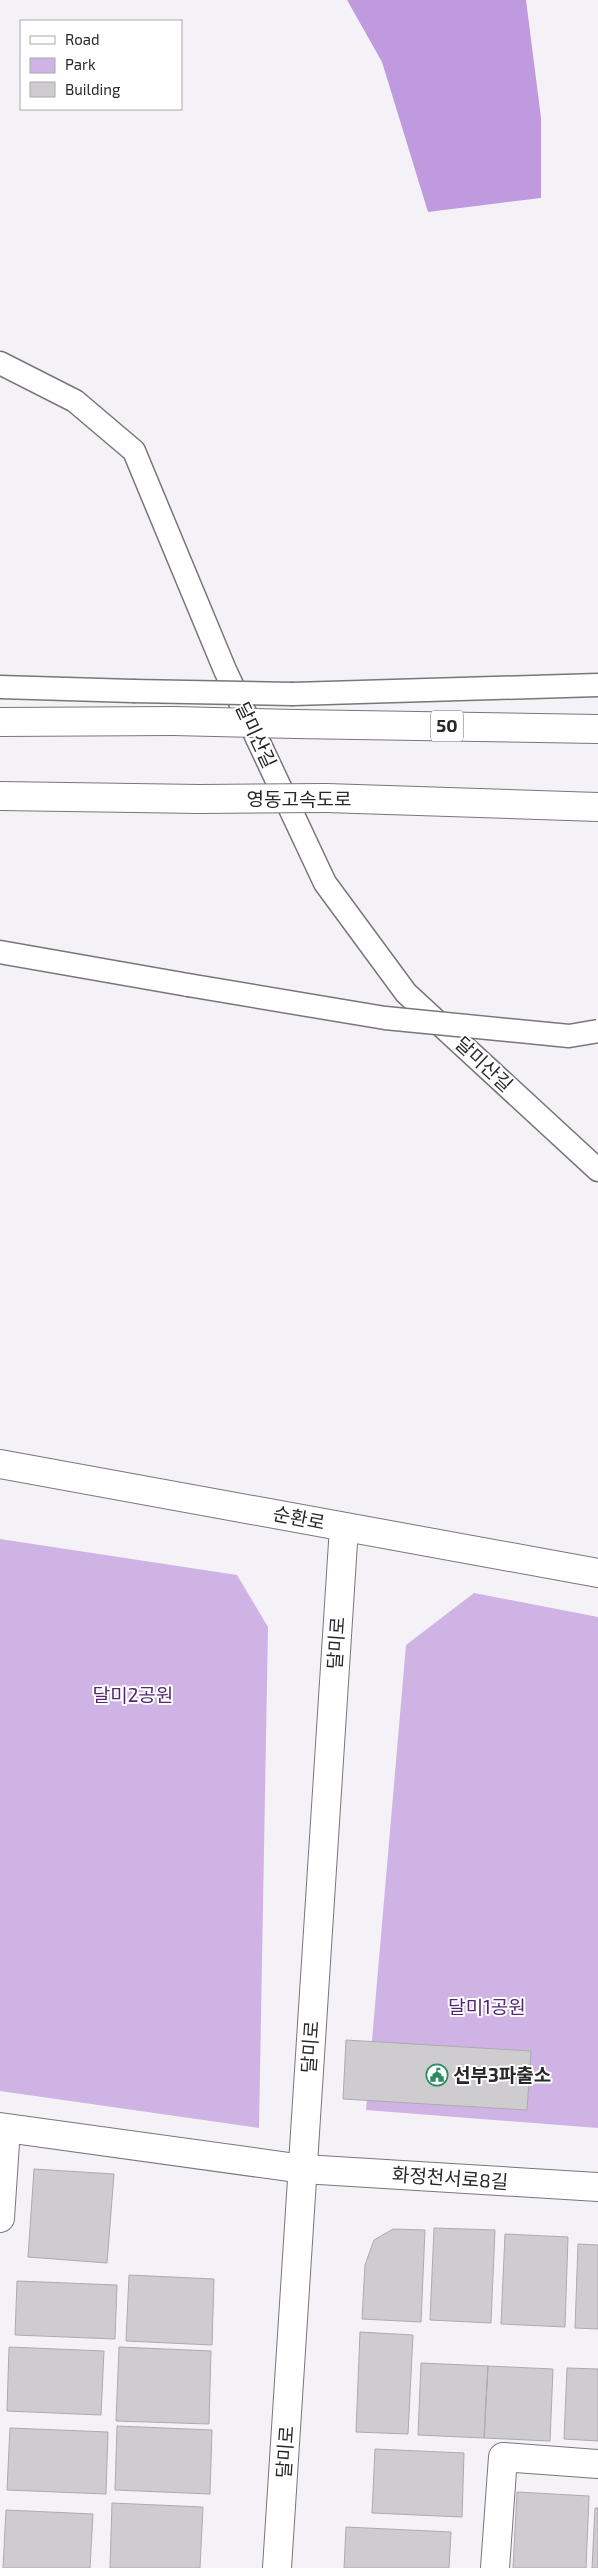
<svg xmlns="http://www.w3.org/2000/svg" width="598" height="2568" viewBox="0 0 598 2568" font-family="'Exo 2','Noto Sans KR',sans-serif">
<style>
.green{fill:#ceb3e4}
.forest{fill:#c09ade}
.building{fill:#cecccf;stroke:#acabae}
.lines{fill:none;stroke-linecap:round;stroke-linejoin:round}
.service-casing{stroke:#787679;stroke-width:25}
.minor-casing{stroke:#787679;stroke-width:30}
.tertiary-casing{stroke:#787679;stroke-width:30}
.secondary-casing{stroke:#787679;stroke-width:30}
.motorway-casing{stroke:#787679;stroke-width:30}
.service{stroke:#fff;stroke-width:22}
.minor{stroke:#fff;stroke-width:28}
.tertiary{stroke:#fff;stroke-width:28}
.secondary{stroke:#fff;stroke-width:28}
.motorway{stroke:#fff;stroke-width:28}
.service-bridge-casing{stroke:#787679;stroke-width:25;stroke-linecap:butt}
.motorway-bridge-casing{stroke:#787679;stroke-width:30;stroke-linecap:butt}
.service-bridge{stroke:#fff;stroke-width:22}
.motorway-bridge{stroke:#fff;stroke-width:28}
.labels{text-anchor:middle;stroke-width:4;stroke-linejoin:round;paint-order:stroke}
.shield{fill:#fff;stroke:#686869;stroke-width:1}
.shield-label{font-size:18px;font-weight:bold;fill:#282729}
.street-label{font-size:19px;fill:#282729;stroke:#fff}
.park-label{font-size:19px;fill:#552574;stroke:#fff}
.poi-label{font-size:19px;font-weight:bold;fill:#282729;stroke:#fff;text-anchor:start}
</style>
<rect width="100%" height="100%" fill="#f4f2f6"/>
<!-- green -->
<path class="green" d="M 0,1539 L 237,1575 L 268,1627 L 259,2128 L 0,2091 Z
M 474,1593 L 598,1617 L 598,2128 L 366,2110 L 406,1645 Z"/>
<!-- forest -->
<path class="forest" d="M 347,0 L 526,0 L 541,118 L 541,198 L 428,212 L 382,62 Z"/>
<!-- building -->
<path class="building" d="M 346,2040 L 531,2051 L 527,2110 L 343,2099 Z
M 34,2169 L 114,2174 L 107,2263 L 28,2257 Z
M 434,2228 L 495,2230 L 491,2323 L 430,2320 Z
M 393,2229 L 425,2230 L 421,2322 L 362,2319 L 365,2265 L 374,2240 Z
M 505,2234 L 568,2237 L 565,2327 L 501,2324 Z
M 578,2244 L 598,2245 L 598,2329 L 575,2328 Z
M 129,2275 L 214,2279 L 212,2345 L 126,2341 Z
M 17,2281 L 117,2285 L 115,2339 L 15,2335 Z
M 360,2332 L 413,2335 L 408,2434 L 356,2432 Z
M 9,2347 L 104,2351 L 101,2415 L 7,2411 Z
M 119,2347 L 211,2351 L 209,2424 L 116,2421 Z
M 421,2363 L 488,2366 L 484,2438 L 418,2435 Z
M 488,2366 L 553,2369 L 550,2441 L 484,2438 Z
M 567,2368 L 598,2369 L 598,2441 L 564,2439 Z
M 117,2426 L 212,2430 L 210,2494 L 115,2490 Z
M 10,2428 L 108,2432 L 106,2494 L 7,2490 Z
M 375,2449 L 464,2453 L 462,2517 L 372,2513 Z
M 517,2492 L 589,2496 L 586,2568 L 513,2568 Z
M 112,2503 L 203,2507 L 200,2568 L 110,2568 Z
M 595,2508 L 598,2508 L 598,2568 L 592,2568 Z
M 6,2510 L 93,2514 L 90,2568 L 3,2568 Z
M 346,2527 L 451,2532 L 449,2568 L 344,2568 Z"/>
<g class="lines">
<!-- service casing -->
<g class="service-casing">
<path id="service" d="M 0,363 L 75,401 L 134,451 L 225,670 L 325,883 L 406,993 L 598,1170
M 0,687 L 133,691
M 293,694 L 598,685
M 0,952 L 188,985"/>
</g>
<!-- minor casing -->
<g class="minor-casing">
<path id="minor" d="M 0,2127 L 303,2169 L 598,2187
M 0,2218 L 6,2128
M 495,2568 L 503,2457 L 598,2464"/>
</g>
<!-- tertiary casing -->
<g class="tertiary-casing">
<path id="tertiary" d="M 277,2568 L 344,1527"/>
</g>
<!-- secondary casing -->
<g class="secondary-casing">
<path id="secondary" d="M 0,1464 L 598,1573"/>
</g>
<!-- motorway casing -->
<g class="motorway-casing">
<path id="motorway" d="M 0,722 L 173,721
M 295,724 L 598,729
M 0,796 L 200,799
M 326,798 L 598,807"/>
</g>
<!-- service -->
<use href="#service" class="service"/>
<!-- minor -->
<use href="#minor" class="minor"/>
<!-- tertiary -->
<use href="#tertiary" class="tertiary"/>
<!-- secondary -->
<use href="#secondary" class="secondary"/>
<!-- motorway -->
<use href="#motorway" class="motorway"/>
<!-- service-bridge casing -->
<g class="service-bridge-casing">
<path id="service-bridge" d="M 133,691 L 293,694
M 188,985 L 385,1018 L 569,1036 L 598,1031"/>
</g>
<!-- motorway-bridge casing -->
<g class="motorway-bridge-casing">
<path id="motorway-bridge" d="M 173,721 L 295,724
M 200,799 L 326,798"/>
</g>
<!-- service-bridge -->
<use href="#service-bridge" class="service-bridge"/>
<!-- motorway-bridge -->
<use href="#motorway-bridge" class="motorway-bridge"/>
</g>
<!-- icons -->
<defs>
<g id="civic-ring" transform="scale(1.125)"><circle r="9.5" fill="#fff" stroke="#2d8b63" stroke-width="1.5"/><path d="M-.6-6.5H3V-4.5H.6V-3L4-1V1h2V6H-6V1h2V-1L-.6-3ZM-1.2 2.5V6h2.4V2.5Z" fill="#2d8b63"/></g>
</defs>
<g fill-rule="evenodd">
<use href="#civic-ring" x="437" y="2075"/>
</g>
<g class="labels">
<!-- shield labels -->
<rect class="shield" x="431" y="710.5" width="32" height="31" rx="4"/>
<g class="shield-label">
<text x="447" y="732">50</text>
</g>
<!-- street labels -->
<g class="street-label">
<text transform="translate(256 735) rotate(65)" y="7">달미산길</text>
<text x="299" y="806">영동고속도로</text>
<text transform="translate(484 1064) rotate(43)" y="7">달미산길</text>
<text transform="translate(299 1518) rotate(11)" y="7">순환로</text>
<text transform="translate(336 1643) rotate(-86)" y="7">달미로</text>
<text transform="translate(310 2047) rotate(-86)" y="7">달미로</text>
<text transform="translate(450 2178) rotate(4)" y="7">화정천서로8길</text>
<text transform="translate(285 2452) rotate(-86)" y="7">달미로</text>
</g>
<!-- park labels -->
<g class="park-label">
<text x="133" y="1702">달미2공원</text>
<text x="487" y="2014">달미1공원</text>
</g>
<!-- poi labels -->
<g class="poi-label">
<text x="453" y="2082">선부3파출소</text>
</g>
</g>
<!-- legend -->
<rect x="20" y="20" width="162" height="90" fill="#ffffff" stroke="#a9a9a9"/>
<rect x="30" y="36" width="25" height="8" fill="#ffffff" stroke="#a9a9a9"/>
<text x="65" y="45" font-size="15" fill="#282729">Road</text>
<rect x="30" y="58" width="25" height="15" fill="#ceb3e4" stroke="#a9a9a9"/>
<text x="65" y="70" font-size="15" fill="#282729">Park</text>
<rect x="30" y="82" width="25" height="15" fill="#cecccf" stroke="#a9a9a9"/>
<text x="65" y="95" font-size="15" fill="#282729">Building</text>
</svg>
